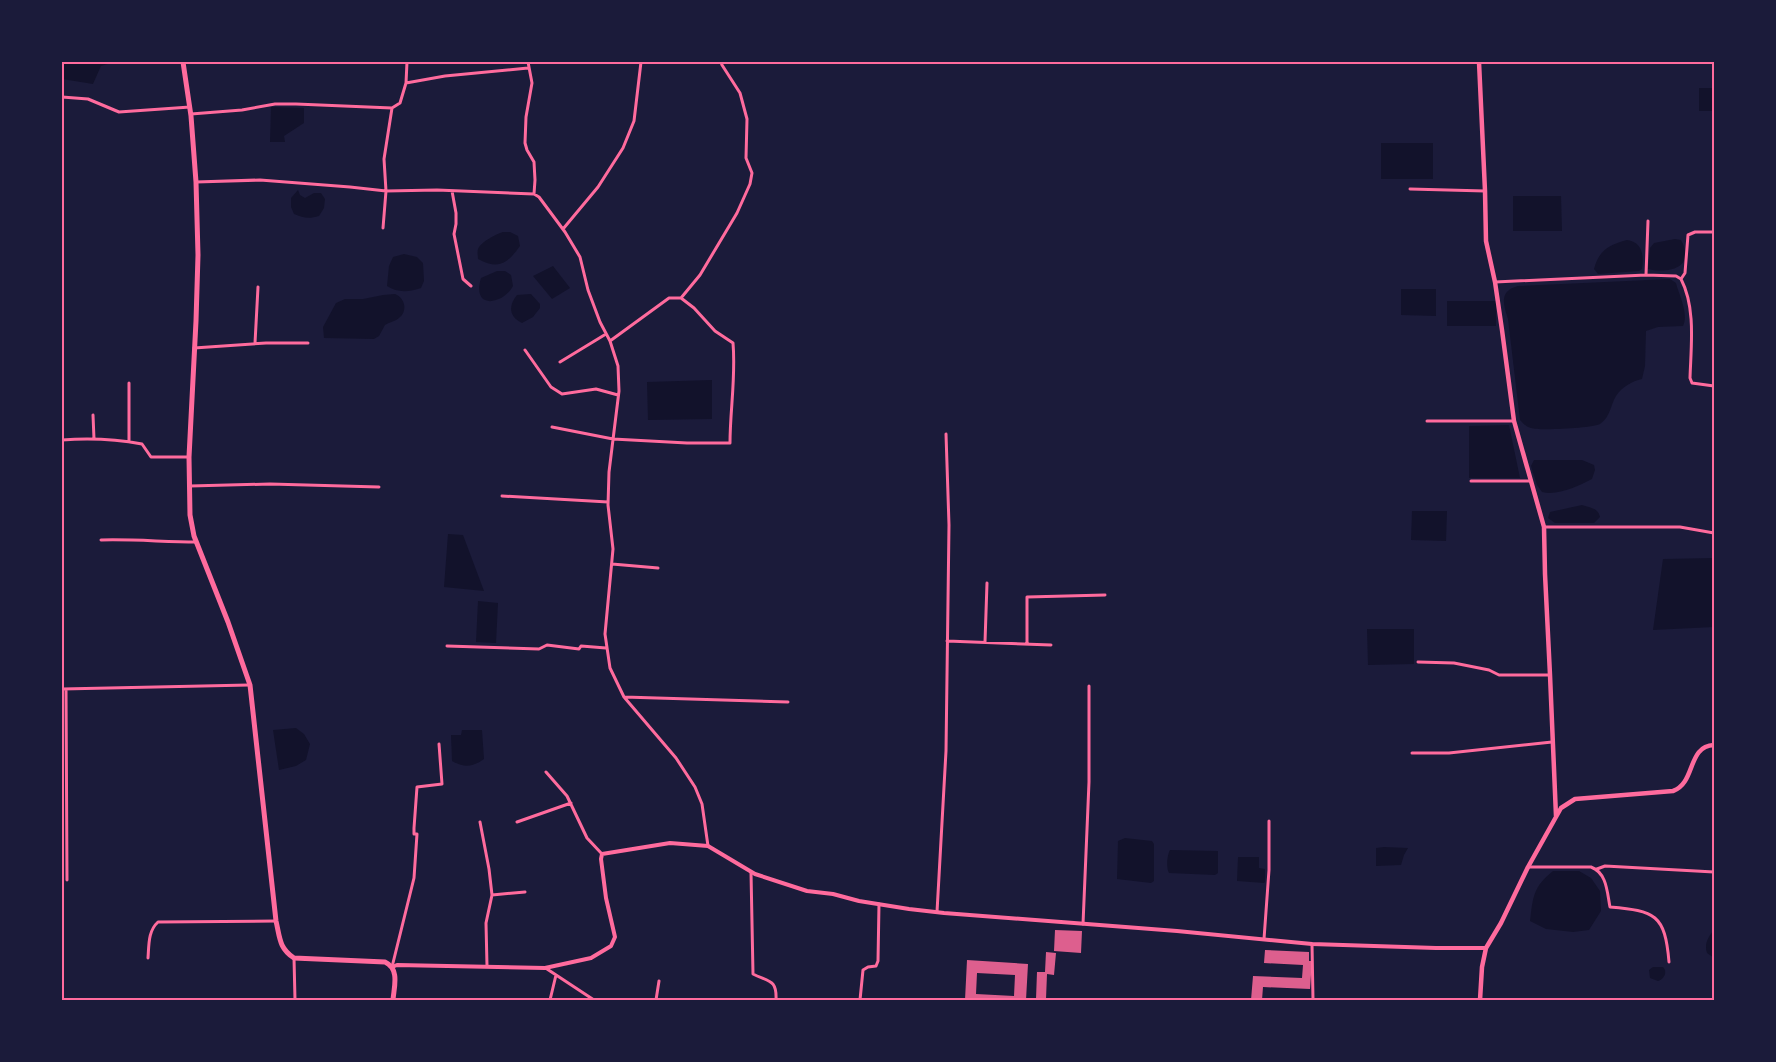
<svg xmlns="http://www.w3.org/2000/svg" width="1776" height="1062" viewBox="0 0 1776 1062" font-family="'Sofia Sans Condensed',sans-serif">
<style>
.water{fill:#12122b}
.building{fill:#dd5f8e;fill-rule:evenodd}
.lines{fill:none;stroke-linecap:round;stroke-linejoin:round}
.minor{stroke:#ff6b9d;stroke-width:3}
.tertiary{stroke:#ff6b9d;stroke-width:4}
.secondary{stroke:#ff6b9d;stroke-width:4.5}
.primary{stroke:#ff6b9d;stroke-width:5}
.neatline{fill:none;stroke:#ff6b9d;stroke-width:2}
</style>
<rect width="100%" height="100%" fill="#1b1b3a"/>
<!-- water -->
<path class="water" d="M 62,62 L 114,62 L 101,66 L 93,84 L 62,79 Z
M 1699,88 L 1714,88 L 1714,111 L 1699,111 Z
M 271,107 L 304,108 L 304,123 L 284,136 L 285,142 L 270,142 Z
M 1381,143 L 1433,143 L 1433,179 L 1381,179 Z
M 298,190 L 300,195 L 305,198 L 314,193 L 321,193 L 325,199 L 324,208 L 319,216 C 309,219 303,218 294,214 L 291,207 L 291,198 Z
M 1513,196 L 1561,196 L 1562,231 L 1513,231 Z
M 503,232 L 510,232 L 518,236 L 520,246 C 507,264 499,270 478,259 C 478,257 477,252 478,249 C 481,242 496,234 503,232 Z
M 1675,239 L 1681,240 C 1696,268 1669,274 1648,269 L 1650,248 L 1654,243 Z
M 1627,240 C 1643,242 1644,257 1642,269 L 1639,271 L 1598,274 L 1594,269 C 1599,250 1609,245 1627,240 Z
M 404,254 L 417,257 L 423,263 L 424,281 L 421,288 C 410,292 397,293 387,286 L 389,266 L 393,257 Z
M 553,266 L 570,288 L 552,299 L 533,276 Z
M 497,271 L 505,271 L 511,275 L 513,286 C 504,304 471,311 481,278 Z
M 1670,279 L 1676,283 C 1679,295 1689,314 1683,326 L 1658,327 L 1646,331 L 1645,366 L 1642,379 C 1632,381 1622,387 1616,396 C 1610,406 1611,416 1600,424 C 1593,428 1539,431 1531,428 C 1526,427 1523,423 1520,420 L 1508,319 C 1503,304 1499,291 1518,286 Z
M 1401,289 L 1436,289 L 1436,316 L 1401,315 Z
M 395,294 C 405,298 408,311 399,318 C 396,321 390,322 385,325 L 379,336 L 374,339 L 324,338 L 323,327 L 336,303 L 345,299 L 363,299 L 383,295 Z
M 531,294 L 540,304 L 540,308 L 533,317 L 522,323 C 509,317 508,306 517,295 Z
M 1447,301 L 1496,301 L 1496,326 L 1447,326 Z
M 712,380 L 712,419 L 648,420 L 647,382 Z
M 1509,425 L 1520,478 L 1469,478 L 1469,426 Z
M 1534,460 L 1582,460 L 1594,465 L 1595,470 L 1592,479 C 1578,486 1558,496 1542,492 L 1537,485 L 1531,466 Z
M 1582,505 C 1591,508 1598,508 1600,517 L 1594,523 L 1555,523 L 1548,518 L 1550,512 Z
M 1412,511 L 1447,511 L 1446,541 L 1411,540 Z
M 448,534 L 463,535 L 484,591 L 444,587 Z
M 1714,558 L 1714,627 L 1653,630 L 1663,559 Z
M 478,601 L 498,603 L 496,643 L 476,642 Z
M 1367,629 L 1414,629 L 1414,664 L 1368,665 Z
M 296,728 L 304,734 L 310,744 L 306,760 L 296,766 L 279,770 L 273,730 Z
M 462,730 L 482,730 L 484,759 C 473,767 464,768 452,761 L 451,735 L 461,735 Z
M 1125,838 L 1152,841 L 1154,844 L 1154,881 L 1151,883 L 1117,879 L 1118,841 Z
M 1384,847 L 1408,848 L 1404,855 L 1401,865 L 1376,866 L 1376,848 Z
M 1170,850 L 1218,851 L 1218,873 L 1215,875 L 1169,873 C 1166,868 1167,855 1170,850 Z
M 1238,857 L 1259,857 L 1259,868 L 1265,869 L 1265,882 L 1264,883 L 1237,881 Z
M 1553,871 L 1579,871 L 1591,878 L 1600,891 L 1601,911 L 1589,930 L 1573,932 L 1546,929 L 1530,921 C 1533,897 1533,887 1553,871 Z
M 1714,930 L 1714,958 L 1707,953 C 1704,944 1708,937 1714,930 Z
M 1653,967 L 1663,967 C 1668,972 1664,979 1658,981 L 1650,978 L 1649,970 Z"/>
<!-- building -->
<path class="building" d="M 1055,930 L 1082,931 L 1081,953 L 1054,951 Z
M 1265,950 L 1309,952 L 1309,961 L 1312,961 L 1310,989 L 1263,987 L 1262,1000 L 1251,1000 L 1253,976 L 1302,978 L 1303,965 L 1264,963 Z
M 1046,952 L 1056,953 L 1054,975 L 1047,974 L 1046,999 L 1036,999 L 1037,972 L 1045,972 Z
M 967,960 L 1028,964 L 1026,1000 L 965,1000 ZM 977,973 L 1015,975 L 1014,996 L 976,994 Z"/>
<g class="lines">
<!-- minor -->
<path class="minor" d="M 528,62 L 532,83 L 526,117 L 525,143 L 527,150 L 534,162 L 535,180 L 534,194
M 406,83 L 407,62
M 62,97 L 88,99 L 119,112 L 190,107
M 191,114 L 242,110 L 275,104 L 296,104 L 392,108
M 196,182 L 260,180 L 350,187 L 386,191 L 437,190 L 534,194 L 539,197 L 565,232 L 580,257 L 588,290 L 600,322 L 610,341 L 618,366 L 619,391 L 609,472 L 608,505 L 613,549 L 605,634 L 610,668 L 624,697 L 676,758 L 695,787 L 702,804 L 708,846
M 1410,189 L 1485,191
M 452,191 L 456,213 L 456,224 L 454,234 L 463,279 L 471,286
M 383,228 L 386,191 L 384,159 L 392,108 L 400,103 L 406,83 L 445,76 L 528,68
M 563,229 L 598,187 L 623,148 L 634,121 L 641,62
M 1646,275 L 1648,221
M 1681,279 L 1685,273 L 1688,235 L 1695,232 L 1714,232
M 1495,282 L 1646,275 L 1676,276 L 1681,279 C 1696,308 1691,346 1690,378 L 1692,383 L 1714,386
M 610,341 L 669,298 L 681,298 L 700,275 L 737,213 L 750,184 L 752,173 L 746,158 L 747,119 L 740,93 L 722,65 L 721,62
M 255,343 L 258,287
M 194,348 L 266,343 L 308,343
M 525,350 L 551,387 L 562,394 L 596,389 L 618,395
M 560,362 L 606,334
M 93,415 L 94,439
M 1427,421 L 1514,421
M 552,427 L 613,439 L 687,443 L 730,443 C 730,410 736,377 733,343 L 715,331 L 694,308 L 681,298
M 62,440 C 89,438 115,439 142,444 L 151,457 L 189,457
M 129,441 L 129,383
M 1471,481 L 1531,481
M 190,486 L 270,484 L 379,487
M 502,496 L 608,502
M 1544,527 L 1680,527 L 1714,533
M 101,540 C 133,539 165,542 196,542
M 612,564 L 658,568
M 947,641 L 1051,645
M 985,642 L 987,583
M 1027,644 L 1027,597 L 1105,595
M 447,646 L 539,649 L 547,645 L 579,649 L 581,646 L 606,648
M 1418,662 L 1454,663 L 1489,670 L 1499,675 L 1550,675
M 62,689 L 249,685
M 66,689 L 67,880
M 624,697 L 788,702
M 1412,753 L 1449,753 L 1552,742
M 546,772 L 567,796 L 587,838 L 602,854
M 480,822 L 489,869 L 492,895 L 486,923 L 487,966
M 517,822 L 571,803
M 1528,867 L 1591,867 C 1607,873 1607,892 1610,907 C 1655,911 1665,914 1669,962
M 1597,869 L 1605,866 L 1714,872
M 751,872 L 753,974 C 769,982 777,979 776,1000
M 492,895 L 525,892
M 937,912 L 946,751 L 949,525 L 946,434
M 1083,924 L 1089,782 L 1089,686
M 1264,939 L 1269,870 L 1269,821
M 1312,944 L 1313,1000
M 148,958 C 149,945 148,931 158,922 L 276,921
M 294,958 L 295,1000
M 392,967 L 414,878 L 417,834 L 414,834 L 414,828 L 417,787 L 442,784 L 439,744
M 547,969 L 594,1000
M 550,1000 L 556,975
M 656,1000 L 659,981
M 860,1000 L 863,970 L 868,967 L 876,966 L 878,961 L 879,904"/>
<!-- tertiary -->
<path class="tertiary" d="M 392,967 L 397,965 L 545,968 L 591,958 L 611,946 L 615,937 L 606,898 L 601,859 L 602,854 L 670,843 L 708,846 L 755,874 L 807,891 L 833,894 L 859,901 L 909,909 L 944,913 L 1177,931 L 1312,944 L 1436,948 L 1486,948"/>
<!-- secondary -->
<path class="secondary" d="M 1479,62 L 1485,191 L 1486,241 L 1495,282 L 1502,330 L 1514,421 L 1544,527 L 1545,574 L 1550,675 L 1556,816
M 1480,1000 L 1482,967 L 1486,948 L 1501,923 L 1528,867 L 1561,808 L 1575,799 L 1673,791 C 1696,783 1687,746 1714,745"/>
<!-- primary -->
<path class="primary" d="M 183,62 L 191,116 L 196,182 L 198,255 L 196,321 L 189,457 L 190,515 L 194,536 L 228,622 L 250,685 L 276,921 C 280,938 279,948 294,958 L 385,962 C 400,969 394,987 393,1000"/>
</g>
<!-- border -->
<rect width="1776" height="1062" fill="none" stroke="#1b1b3a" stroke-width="126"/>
<rect x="63" y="63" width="1650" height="936" class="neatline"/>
</svg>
